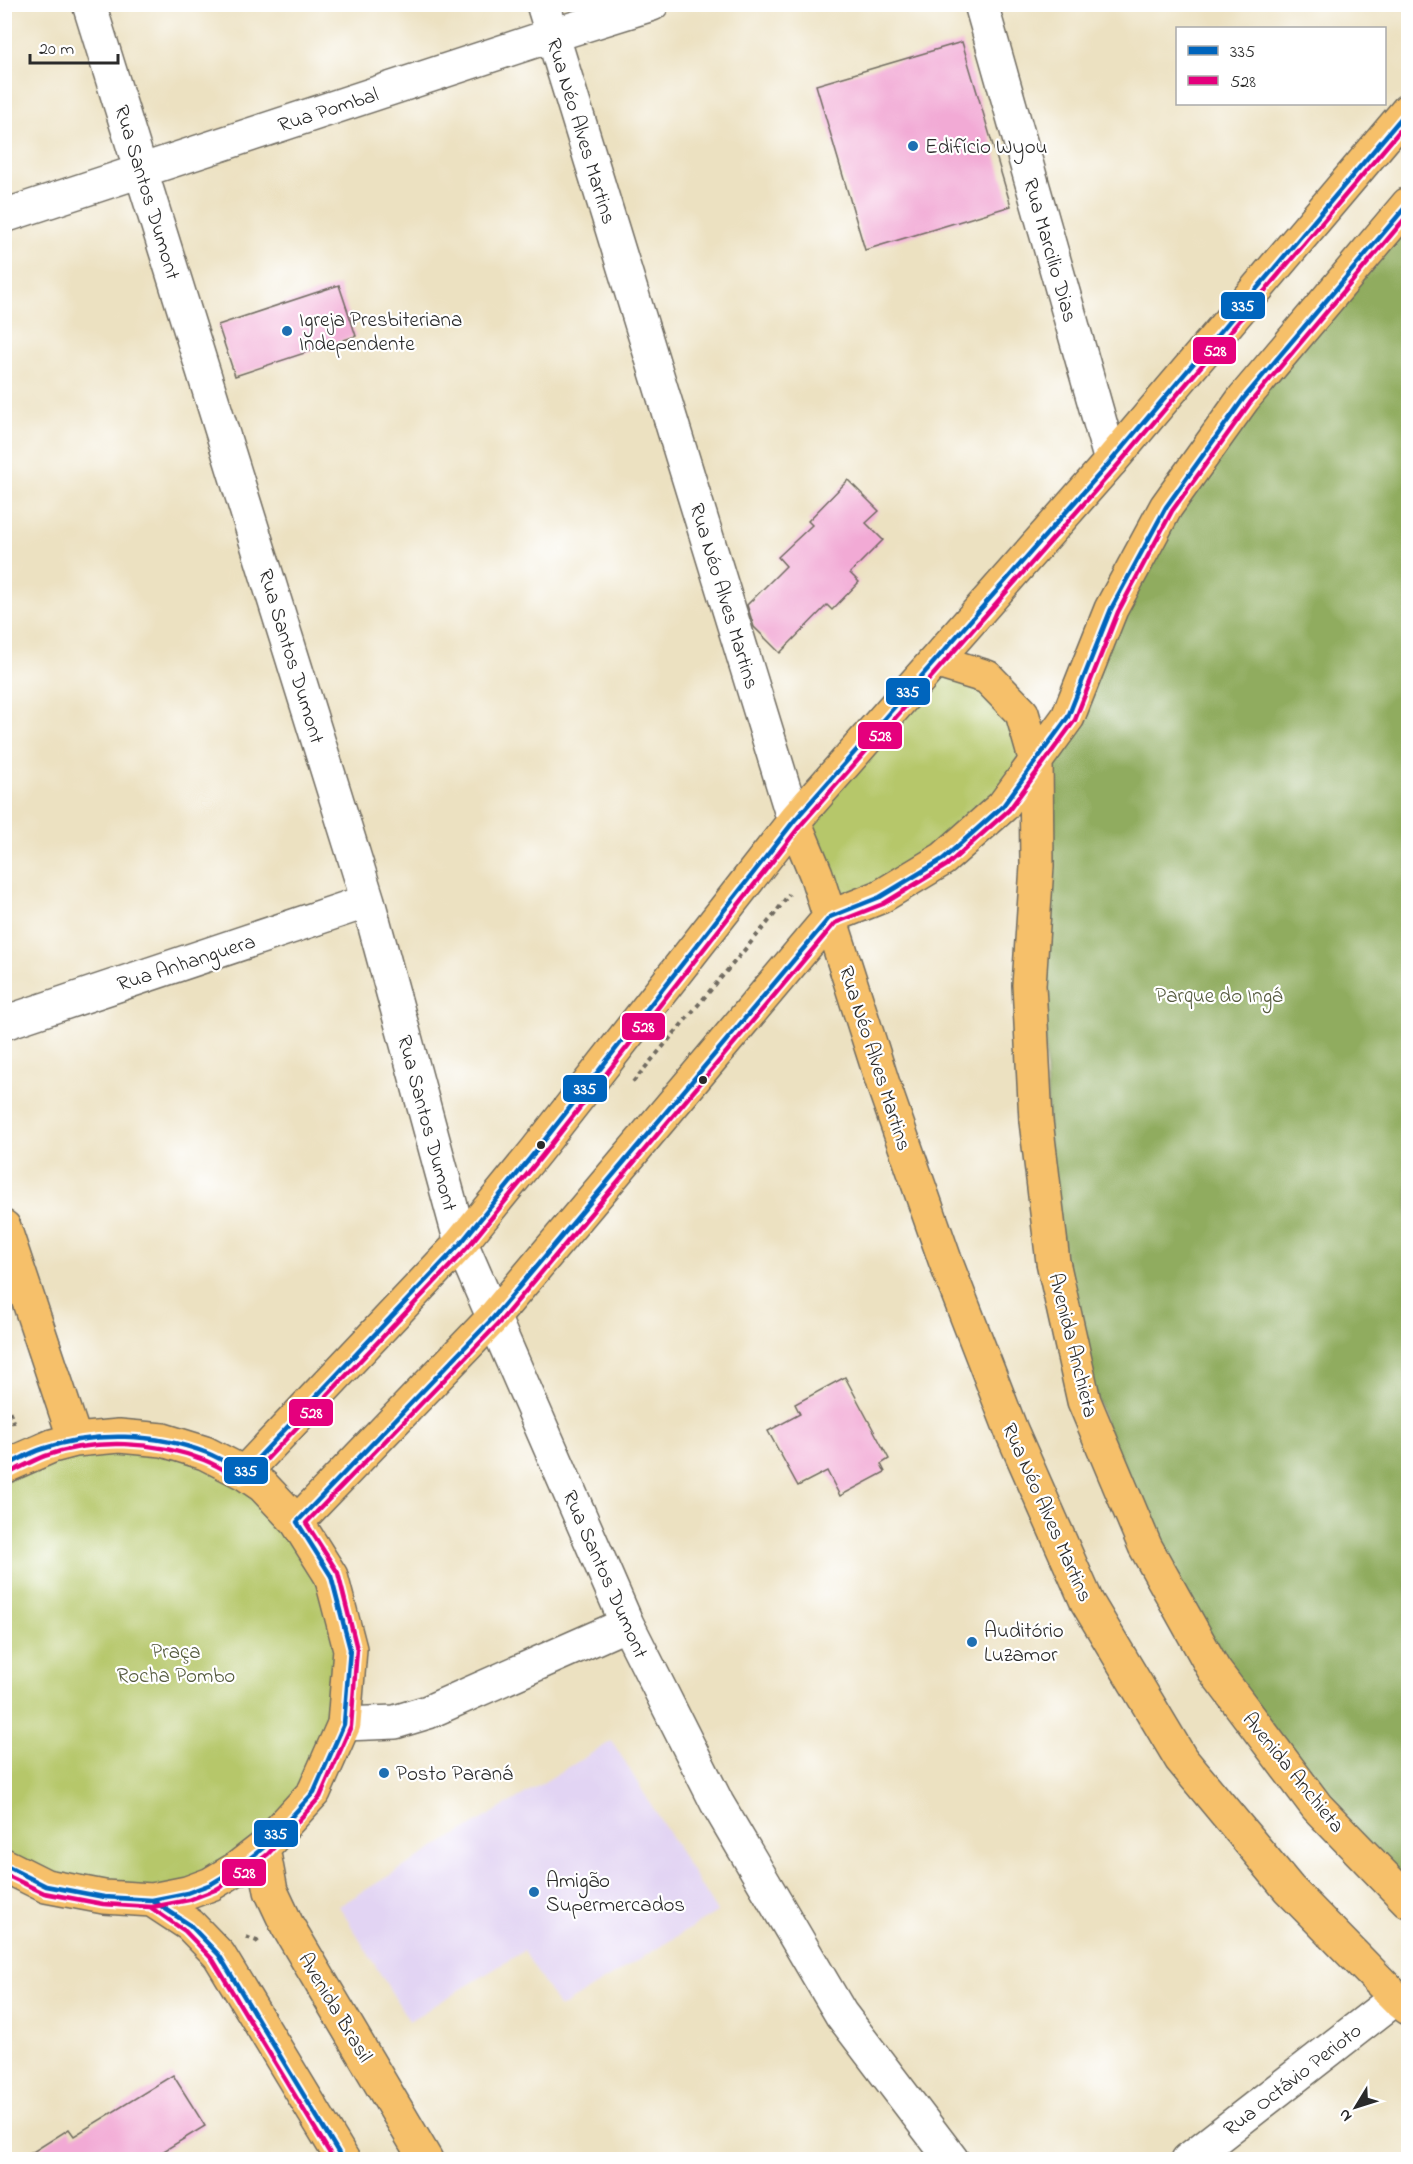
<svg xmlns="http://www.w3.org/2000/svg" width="1413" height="2164" viewBox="0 0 1413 2164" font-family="'Indie Flower',sans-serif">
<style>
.built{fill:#e2d4f3}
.green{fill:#b6c76a;stroke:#70794a;stroke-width:1.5}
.forest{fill:#90ac5e;stroke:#5e6c44;stroke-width:1.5}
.building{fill:#f2aad5}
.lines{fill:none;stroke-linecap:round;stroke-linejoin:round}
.minor-casing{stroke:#6f6b60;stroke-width:36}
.major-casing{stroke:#6f6b60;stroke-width:36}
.path{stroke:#6f6b60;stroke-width:4;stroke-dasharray:4.5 4.5;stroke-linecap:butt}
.minor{stroke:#fff;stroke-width:33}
.major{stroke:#f6c06b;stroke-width:33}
.bus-1-casing{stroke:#fff;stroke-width:9}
.bus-2-casing{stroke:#fff;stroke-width:9}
.bus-1{stroke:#0065bd;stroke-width:4.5}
.bus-2{stroke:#e5007d;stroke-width:4.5}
.poi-dot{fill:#1f6fb2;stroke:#fff;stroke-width:2}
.bus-dot{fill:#2b2b2b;stroke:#fff;stroke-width:2}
.labels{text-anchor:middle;stroke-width:4.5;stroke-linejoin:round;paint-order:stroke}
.street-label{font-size:21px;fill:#2b2b2b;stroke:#fff}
.poi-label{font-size:21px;fill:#2b2b2b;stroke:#fff;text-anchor:start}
.park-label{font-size:21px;fill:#555a3e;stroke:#fff}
.line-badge{stroke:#fff;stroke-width:2}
.badge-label{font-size:16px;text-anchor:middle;font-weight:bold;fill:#fff}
</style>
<rect width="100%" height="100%" fill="#fff"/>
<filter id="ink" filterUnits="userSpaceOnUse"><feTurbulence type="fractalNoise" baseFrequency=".0167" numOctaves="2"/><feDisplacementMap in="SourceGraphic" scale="12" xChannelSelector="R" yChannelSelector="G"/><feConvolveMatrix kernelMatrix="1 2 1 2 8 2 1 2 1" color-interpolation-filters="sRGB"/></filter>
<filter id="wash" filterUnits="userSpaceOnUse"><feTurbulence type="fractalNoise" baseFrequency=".008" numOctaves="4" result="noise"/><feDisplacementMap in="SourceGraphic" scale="24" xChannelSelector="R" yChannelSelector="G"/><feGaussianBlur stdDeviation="1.35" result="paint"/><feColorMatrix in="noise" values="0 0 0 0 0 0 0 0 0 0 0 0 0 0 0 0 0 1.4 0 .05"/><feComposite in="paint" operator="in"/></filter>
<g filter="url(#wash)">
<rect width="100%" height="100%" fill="#ece1c1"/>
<!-- built -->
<path class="built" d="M 612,1741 L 717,1912 L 559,2008 L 524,1951 L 409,2021 L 339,1906 Z"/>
<!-- green -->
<path class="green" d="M 935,661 L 987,677 L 1036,762 L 1003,806 L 830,917 L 795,821 Z
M 119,1436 L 244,1473 L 331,1576 L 344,1724 L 263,1848 L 152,1900 L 5,1865 L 5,1467 Z"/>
<!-- forest -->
<path class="forest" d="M 1408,204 L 1408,1901 L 1317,1807 L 1145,1546 L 1053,1262 L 1036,802 L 1166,507 Z"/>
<g id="blocks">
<!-- building -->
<path class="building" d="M 962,42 L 1011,206 L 865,250 L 816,85 Z
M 339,285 L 356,336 L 235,376 L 218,325 Z
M 848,480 L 879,511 L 866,523 L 883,540 L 850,573 L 859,582 L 832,610 L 827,605 L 780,653 L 754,627 L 747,605 L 786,566 L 778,557 L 812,525 L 808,521 Z
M 845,1377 L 889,1459 L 881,1464 L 885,1472 L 840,1496 L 827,1471 L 798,1486 L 768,1431 L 800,1414 L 795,1404 Z
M 173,2075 L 205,2126 L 149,2160 L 20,2160 L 69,2129 L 74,2136 Z"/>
</g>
</g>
<g filter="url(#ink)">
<use href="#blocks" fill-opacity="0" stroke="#6f6b60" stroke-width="1.5"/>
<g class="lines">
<!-- minor casing -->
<g class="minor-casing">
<path id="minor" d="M 89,4 L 368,901 L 461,1243 L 627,1624 L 717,1803 L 841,2014 L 952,2160
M 543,4 L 794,821
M 981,4 L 1111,461
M 4,216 L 553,35 L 652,4
M 4,1023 L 368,901
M 344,1724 L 395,1722 L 428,1712 L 627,1624
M 1188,2160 L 1396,1998"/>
</g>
<!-- major casing -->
<g class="major-casing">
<path id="major" d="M 935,661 L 987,677 L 1022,713 L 1036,762 L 1037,866 L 1029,985 L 1036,1121 L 1053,1262 L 1084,1401 L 1145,1546 L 1214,1670 L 1317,1807 L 1408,1901
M 794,821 L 816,874 L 884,1087 L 945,1260 L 1011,1430 L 1087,1602 L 1181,1759 L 1289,1889 L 1396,1998 L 1408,2008
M 4,1227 L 75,1440
M 4,1467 L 52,1446 L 75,1440 L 119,1436 L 163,1440 L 205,1453 L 244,1473 L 263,1486 L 297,1522 L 331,1576 L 350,1649 L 344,1724 L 314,1792 L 263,1848 L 236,1869 L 211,1884 L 187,1893 L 152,1900 L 104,1897 L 46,1886 L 4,1865
M 244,1473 L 461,1243 L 536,1151 L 794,821 L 1111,461 L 1408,110
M 297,1522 L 493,1318 L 830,917 L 880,897 L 943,859 L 1003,806 L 1068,717 L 1111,609 L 1166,507 L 1244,398 L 1408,204
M 263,1848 L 271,1891 L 287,1925 L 426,2160
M 152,1900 L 190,1925 L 219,1955 L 343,2160"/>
</g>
<!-- path -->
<path class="path" d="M 633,1082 L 774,915 L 789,894
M 4,1394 L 15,1428
M 246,1937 L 257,1941 L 260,1945"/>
<!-- minor -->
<use href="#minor" class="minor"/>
<!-- major -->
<use href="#major" class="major"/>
<!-- bus-1 casing -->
<g class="bus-1-casing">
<path id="bus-1" d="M 4,1467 C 17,1461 29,1453 42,1449 C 94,1431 156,1433 207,1453 C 220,1458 232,1466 244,1473 L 461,1243 L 536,1151 L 794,821 L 1111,461 L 1408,110
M 4,1865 L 46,1886 L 104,1897 L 152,1900 L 187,1893 L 211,1884 L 236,1869 L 263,1848 L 314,1792 L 344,1724 L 350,1649 L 331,1576 L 297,1522 L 493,1318 L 830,917 L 880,897 L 943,859 L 1003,806 L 1068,717 L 1111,609 L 1166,507 L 1244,398 L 1408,204
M 116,1898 L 152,1900 L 190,1925 L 219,1955 L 343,2160"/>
</g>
<!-- bus-2 casing -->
<g class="bus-2-casing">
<path id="bus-2" d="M 7,1474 C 20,1468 32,1461 45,1456 C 95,1438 155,1441 204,1460 C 217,1465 229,1473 241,1480 L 249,1478 L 467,1248 L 542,1156 L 800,826 L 1117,466 L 1408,121
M 4,1874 L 44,1893 L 103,1904 L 152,1907 L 189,1900 L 215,1890 L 241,1875 L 268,1854 L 320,1797 L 351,1726 L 357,1649 L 338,1573 L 306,1523 L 499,1323 L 835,923 L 883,904 L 947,865 L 1009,810 L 1075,720 L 1118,612 L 1172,511 L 1250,403 L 1408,215
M 116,1905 L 150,1907 L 185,1931 L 213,1960 L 334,2160"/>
</g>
<!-- bus-1 -->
<use href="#bus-1" class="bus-1"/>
<!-- bus-2 -->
<use href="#bus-2" class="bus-2"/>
</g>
</g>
<!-- markers -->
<g class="poi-dot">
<circle cx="913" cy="146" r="6"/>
<circle cx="287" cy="331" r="6"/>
<circle cx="972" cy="1642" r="6"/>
<circle cx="384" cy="1773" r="6"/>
<circle cx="534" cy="1892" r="6"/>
</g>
<g class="bus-dot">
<circle cx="703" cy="1080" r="5"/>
<circle cx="541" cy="1145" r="5"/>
</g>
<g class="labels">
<!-- street labels -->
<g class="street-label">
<text transform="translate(328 109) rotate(-18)" y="7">Rua Pombal</text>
<text transform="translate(582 131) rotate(73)" y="7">Rua Néo Alves Martins</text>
<text transform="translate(148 192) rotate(73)" y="7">Rua Santos Dumont</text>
<text transform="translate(1051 250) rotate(74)" y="7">Rua Marcilio Dias</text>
<text transform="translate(725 596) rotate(73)" y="7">Rua Néo Alves Martins</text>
<text transform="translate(292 656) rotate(73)" y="7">Rua Santos Dumont</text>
<text transform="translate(186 962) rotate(-18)" y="7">Rua Anhanguera</text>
<text transform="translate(876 1058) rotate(72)" y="7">Rua Néo Alves Martins</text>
<text transform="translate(428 1123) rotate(75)" y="7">Rua Santos Dumont</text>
<text transform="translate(1074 1345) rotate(76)" y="7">Avenida Anchieta</text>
<text transform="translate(1048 1512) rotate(66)" y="7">Rua Néo Alves Martins</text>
<text transform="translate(606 1574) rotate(66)" y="7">Rua Santos Dumont</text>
<text transform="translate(1294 1772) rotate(51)" y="7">Avenida Anchieta</text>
<text transform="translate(336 2007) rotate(59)" y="7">Avenida Brasil</text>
<text transform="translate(1292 2079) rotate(-38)" y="7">Rua Octávio Perioto</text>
</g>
<!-- poi labels -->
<g class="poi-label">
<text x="925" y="153">Edifício Wyou</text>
<text x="299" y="326">Igreja Presbiteriana<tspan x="299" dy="24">Independente</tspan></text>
<text x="984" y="1637">Auditório<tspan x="984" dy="24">Luzamor</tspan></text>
<text x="396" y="1780">Posto Paraná</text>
<text x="546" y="1887">Amigão<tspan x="546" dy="24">Supermercados</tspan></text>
</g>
<!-- park labels -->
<g class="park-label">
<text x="1219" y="1002">Parque do Ingá</text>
<text x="176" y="1658">Praça<tspan x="176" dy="24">Rocha Pombo</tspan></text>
</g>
</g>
<g class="line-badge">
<rect x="1220" y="291" width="46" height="29" rx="6" fill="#0065bd"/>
<rect x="1192" y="336" width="45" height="29" rx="6" fill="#e5007d"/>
<rect x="885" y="677" width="46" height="29" rx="6" fill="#0065bd"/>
<rect x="857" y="721" width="46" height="29" rx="6" fill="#e5007d"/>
<rect x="621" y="1012" width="45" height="29" rx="6" fill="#e5007d"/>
<rect x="562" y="1074" width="46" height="29" rx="6" fill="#0065bd"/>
<rect x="288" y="1398" width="46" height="29" rx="6" fill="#e5007d"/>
<rect x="223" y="1456" width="46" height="29" rx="6" fill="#0065bd"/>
<rect x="253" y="1819" width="46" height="29" rx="6" fill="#0065bd"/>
<rect x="221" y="1858" width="46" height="29" rx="6" fill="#e5007d"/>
</g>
<g class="badge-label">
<text x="1243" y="311">335</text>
<text x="1215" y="356">528</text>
<text x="908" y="697">335</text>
<text x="880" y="741">528</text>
<text x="643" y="1032">528</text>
<text x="585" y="1094">335</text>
<text x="311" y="1418">528</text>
<text x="246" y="1476">335</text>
<text x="276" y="1839">335</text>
<text x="244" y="1878">528</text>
</g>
<!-- margin -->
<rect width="1413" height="2164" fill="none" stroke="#fff" stroke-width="24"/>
<!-- legend -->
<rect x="1176" y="27" width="210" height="78" fill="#ffffff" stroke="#aaaaaa" stroke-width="1.5"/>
<rect x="1188" y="46" width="30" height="9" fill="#0065bd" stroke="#aaaaaa" stroke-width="1.5"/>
<text x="1230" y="57" font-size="18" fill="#2b2b2b">335</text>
<rect x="1188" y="76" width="30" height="9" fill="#e5007d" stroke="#aaaaaa" stroke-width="1.5"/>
<text x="1230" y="87" font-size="18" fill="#2b2b2b">528</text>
<!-- north arrow -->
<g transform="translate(1356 2107) rotate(232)" stroke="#ffffff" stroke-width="4.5" paint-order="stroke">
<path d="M0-4.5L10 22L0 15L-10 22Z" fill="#2b2b2b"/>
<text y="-9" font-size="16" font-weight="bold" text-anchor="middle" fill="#2b2b2b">N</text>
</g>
<!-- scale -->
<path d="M30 54v9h88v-9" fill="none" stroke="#2b2b2b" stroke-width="3"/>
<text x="39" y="54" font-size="18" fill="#2b2b2b" stroke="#ffffff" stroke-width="4.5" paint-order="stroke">20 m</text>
</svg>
